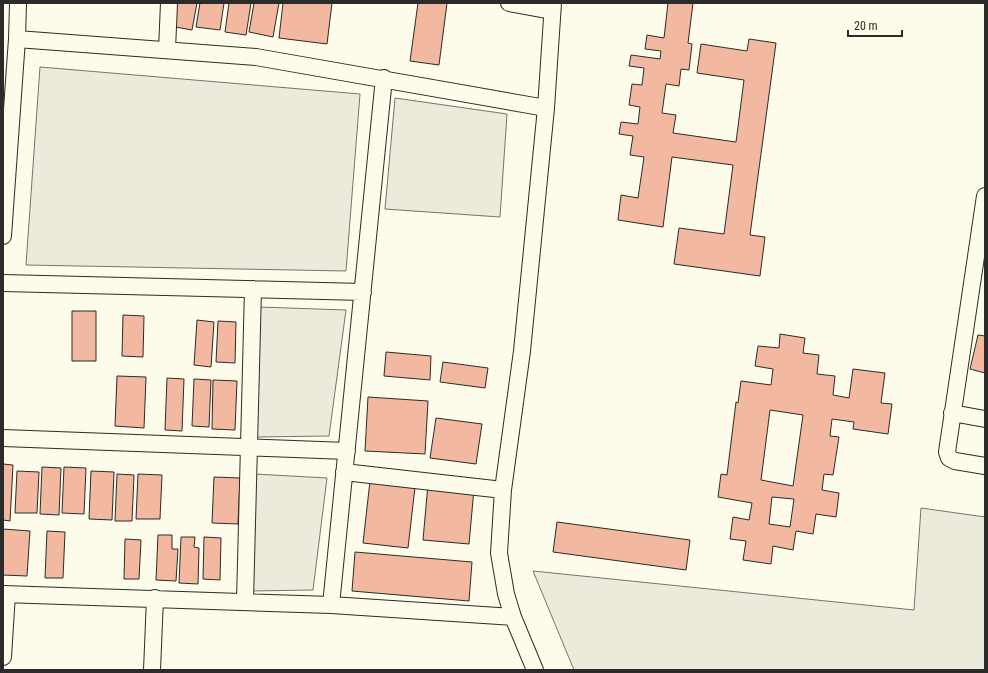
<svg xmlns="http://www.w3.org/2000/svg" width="988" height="673" viewBox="0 0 988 673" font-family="'Roboto Condensed',sans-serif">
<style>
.green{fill:#ecebdb;stroke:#74746e}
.building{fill:#f2b8a0;stroke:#2b2b2b;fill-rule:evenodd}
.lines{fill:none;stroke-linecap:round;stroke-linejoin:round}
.minor-casing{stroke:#2b2b2b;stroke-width:18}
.minor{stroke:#fdfbea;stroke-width:16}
</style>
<rect width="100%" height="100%" fill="#fdfbea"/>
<!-- green -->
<path class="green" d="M 40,67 L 360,94 L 346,271 L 26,265 Z
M 395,98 L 507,114 L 500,217 L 385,209 Z
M 259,307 L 346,310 L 329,436 L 255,437 Z
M 255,474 L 327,478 L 313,590 L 252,591 Z
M 921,508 L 985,517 L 985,670 L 574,670 L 533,571 L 914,610 Z"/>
<!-- building -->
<path class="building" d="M 174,3 L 197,3 L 192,30 L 170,26 Z
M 200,3 L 224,3 L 220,30 L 196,27 Z
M 229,3 L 251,3 L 246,35 L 225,32 Z
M 254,3 L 279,3 L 273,37 L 249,32 Z
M 283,3 L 332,3 L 327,44 L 279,38 Z
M 418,3 L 447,3 L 439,65 L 410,61 Z
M 668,3 L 693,3 L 688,43 L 692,44 L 689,70 L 681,69 L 679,86 L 666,84 L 662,113 L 676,115 L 673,133 L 736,142 L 744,80 L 697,73 L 701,44 L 747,51 L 749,39 L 776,43 L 750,235 L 765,237 L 760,276 L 674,264 L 679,228 L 724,234 L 733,165 L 672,157 L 663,227 L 618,220 L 621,195 L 638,198 L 644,157 L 630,155 L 633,136 L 619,134 L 621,122 L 638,124 L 640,107 L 629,105 L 632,84 L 642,85 L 644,68 L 629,66 L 631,55 L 660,59 L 661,51 L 645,49 L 647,35 L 664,38 Z
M 72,311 L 96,311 L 96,361 L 72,361 Z
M 123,315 L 144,316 L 143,357 L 122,356 Z
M 197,320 L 214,322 L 211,367 L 194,365 Z
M 218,321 L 236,322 L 235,363 L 216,362 Z
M 780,334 L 805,338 L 803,353 L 819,355 L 817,374 L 835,376 L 833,395 L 849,398 L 853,369 L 885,373 L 881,403 L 892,404 L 888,434 L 853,429 L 854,422 L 832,419 L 830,436 L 839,437 L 833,475 L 824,474 L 822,490 L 839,493 L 836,517 L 816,514 L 813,534 L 796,531 L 793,550 L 773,546 L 771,564 L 743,560 L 746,541 L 730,539 L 733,517 L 749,520 L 752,503 L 718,497 L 721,474 L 727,475 L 736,402 L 738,403 L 741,381 L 771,385 L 773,369 L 755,366 L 758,346 L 779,348 ZM 770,410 L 803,415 L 793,486 L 761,480 ZM 772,497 L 794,499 L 790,527 L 769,524 Z
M 978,335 L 985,336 L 985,373 L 970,369 Z
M 386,352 L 431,356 L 430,380 L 384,376 Z
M 443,362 L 488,368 L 485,388 L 440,382 Z
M 117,376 L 146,377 L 144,428 L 115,426 Z
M 167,378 L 184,379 L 182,431 L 165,430 Z
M 194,379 L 211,380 L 209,427 L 192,426 Z
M 213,380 L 237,381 L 235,430 L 212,429 Z
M 368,397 L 428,401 L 425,454 L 365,451 Z
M 436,418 L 482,424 L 476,464 L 430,458 Z
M 3,464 L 13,465 L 10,521 L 3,520 Z
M 42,467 L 61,468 L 59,515 L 40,514 Z
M 64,467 L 86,468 L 84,514 L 62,513 Z
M 17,471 L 39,472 L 37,513 L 15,513 Z
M 91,471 L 114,472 L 112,520 L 89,519 Z
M 117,474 L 134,475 L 132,521 L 115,521 Z
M 138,474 L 162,475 L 160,519 L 136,519 Z
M 214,477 L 240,478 L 238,524 L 212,523 Z
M 370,481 L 415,487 L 408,548 L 363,543 Z
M 428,484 L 474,489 L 469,544 L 423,540 Z
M 557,522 L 690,540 L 686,570 L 553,552 Z
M 3,529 L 30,531 L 27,576 L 3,575 Z
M 47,531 L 65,532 L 63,578 L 45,578 Z
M 158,535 L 172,535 L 172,549 L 178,549 L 176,581 L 156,580 Z
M 181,537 L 195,537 L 194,547 L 199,548 L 198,584 L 179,583 Z
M 204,537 L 221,538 L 220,580 L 203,579 Z
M 125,539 L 141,540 L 139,579 L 124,579 Z
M 355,552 L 472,562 L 469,601 L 352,591 Z"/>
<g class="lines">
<!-- minor casing -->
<g class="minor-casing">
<path id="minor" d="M 509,3 L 552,11
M 17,39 L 256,57 L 546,108
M 167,50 L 169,3
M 985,196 L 947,452 L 949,458 L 955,461 L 985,466
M 3,236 L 17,39 L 18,3
M 3,283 L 363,292
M 952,413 L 985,419
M 3,438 L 347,451
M 344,472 L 503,490
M 3,594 L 331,605 L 513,617
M 245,601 L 253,289
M 331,605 L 384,78
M 3,657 L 7,594
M 152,670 L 155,598
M 535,670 L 513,617 L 506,594 L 499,553 L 503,490 L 522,351 L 546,108 L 553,3"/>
</g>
<!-- minor -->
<use href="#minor" class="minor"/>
</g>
<!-- border -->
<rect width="988" height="673" fill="none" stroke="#2b2b2b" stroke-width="8"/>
<!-- scale -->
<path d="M848 30v6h54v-6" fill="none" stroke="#2b2b2b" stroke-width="2"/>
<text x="854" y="30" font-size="12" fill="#2b2b2b" stroke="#fdfbea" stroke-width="3" paint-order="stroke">20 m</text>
</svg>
